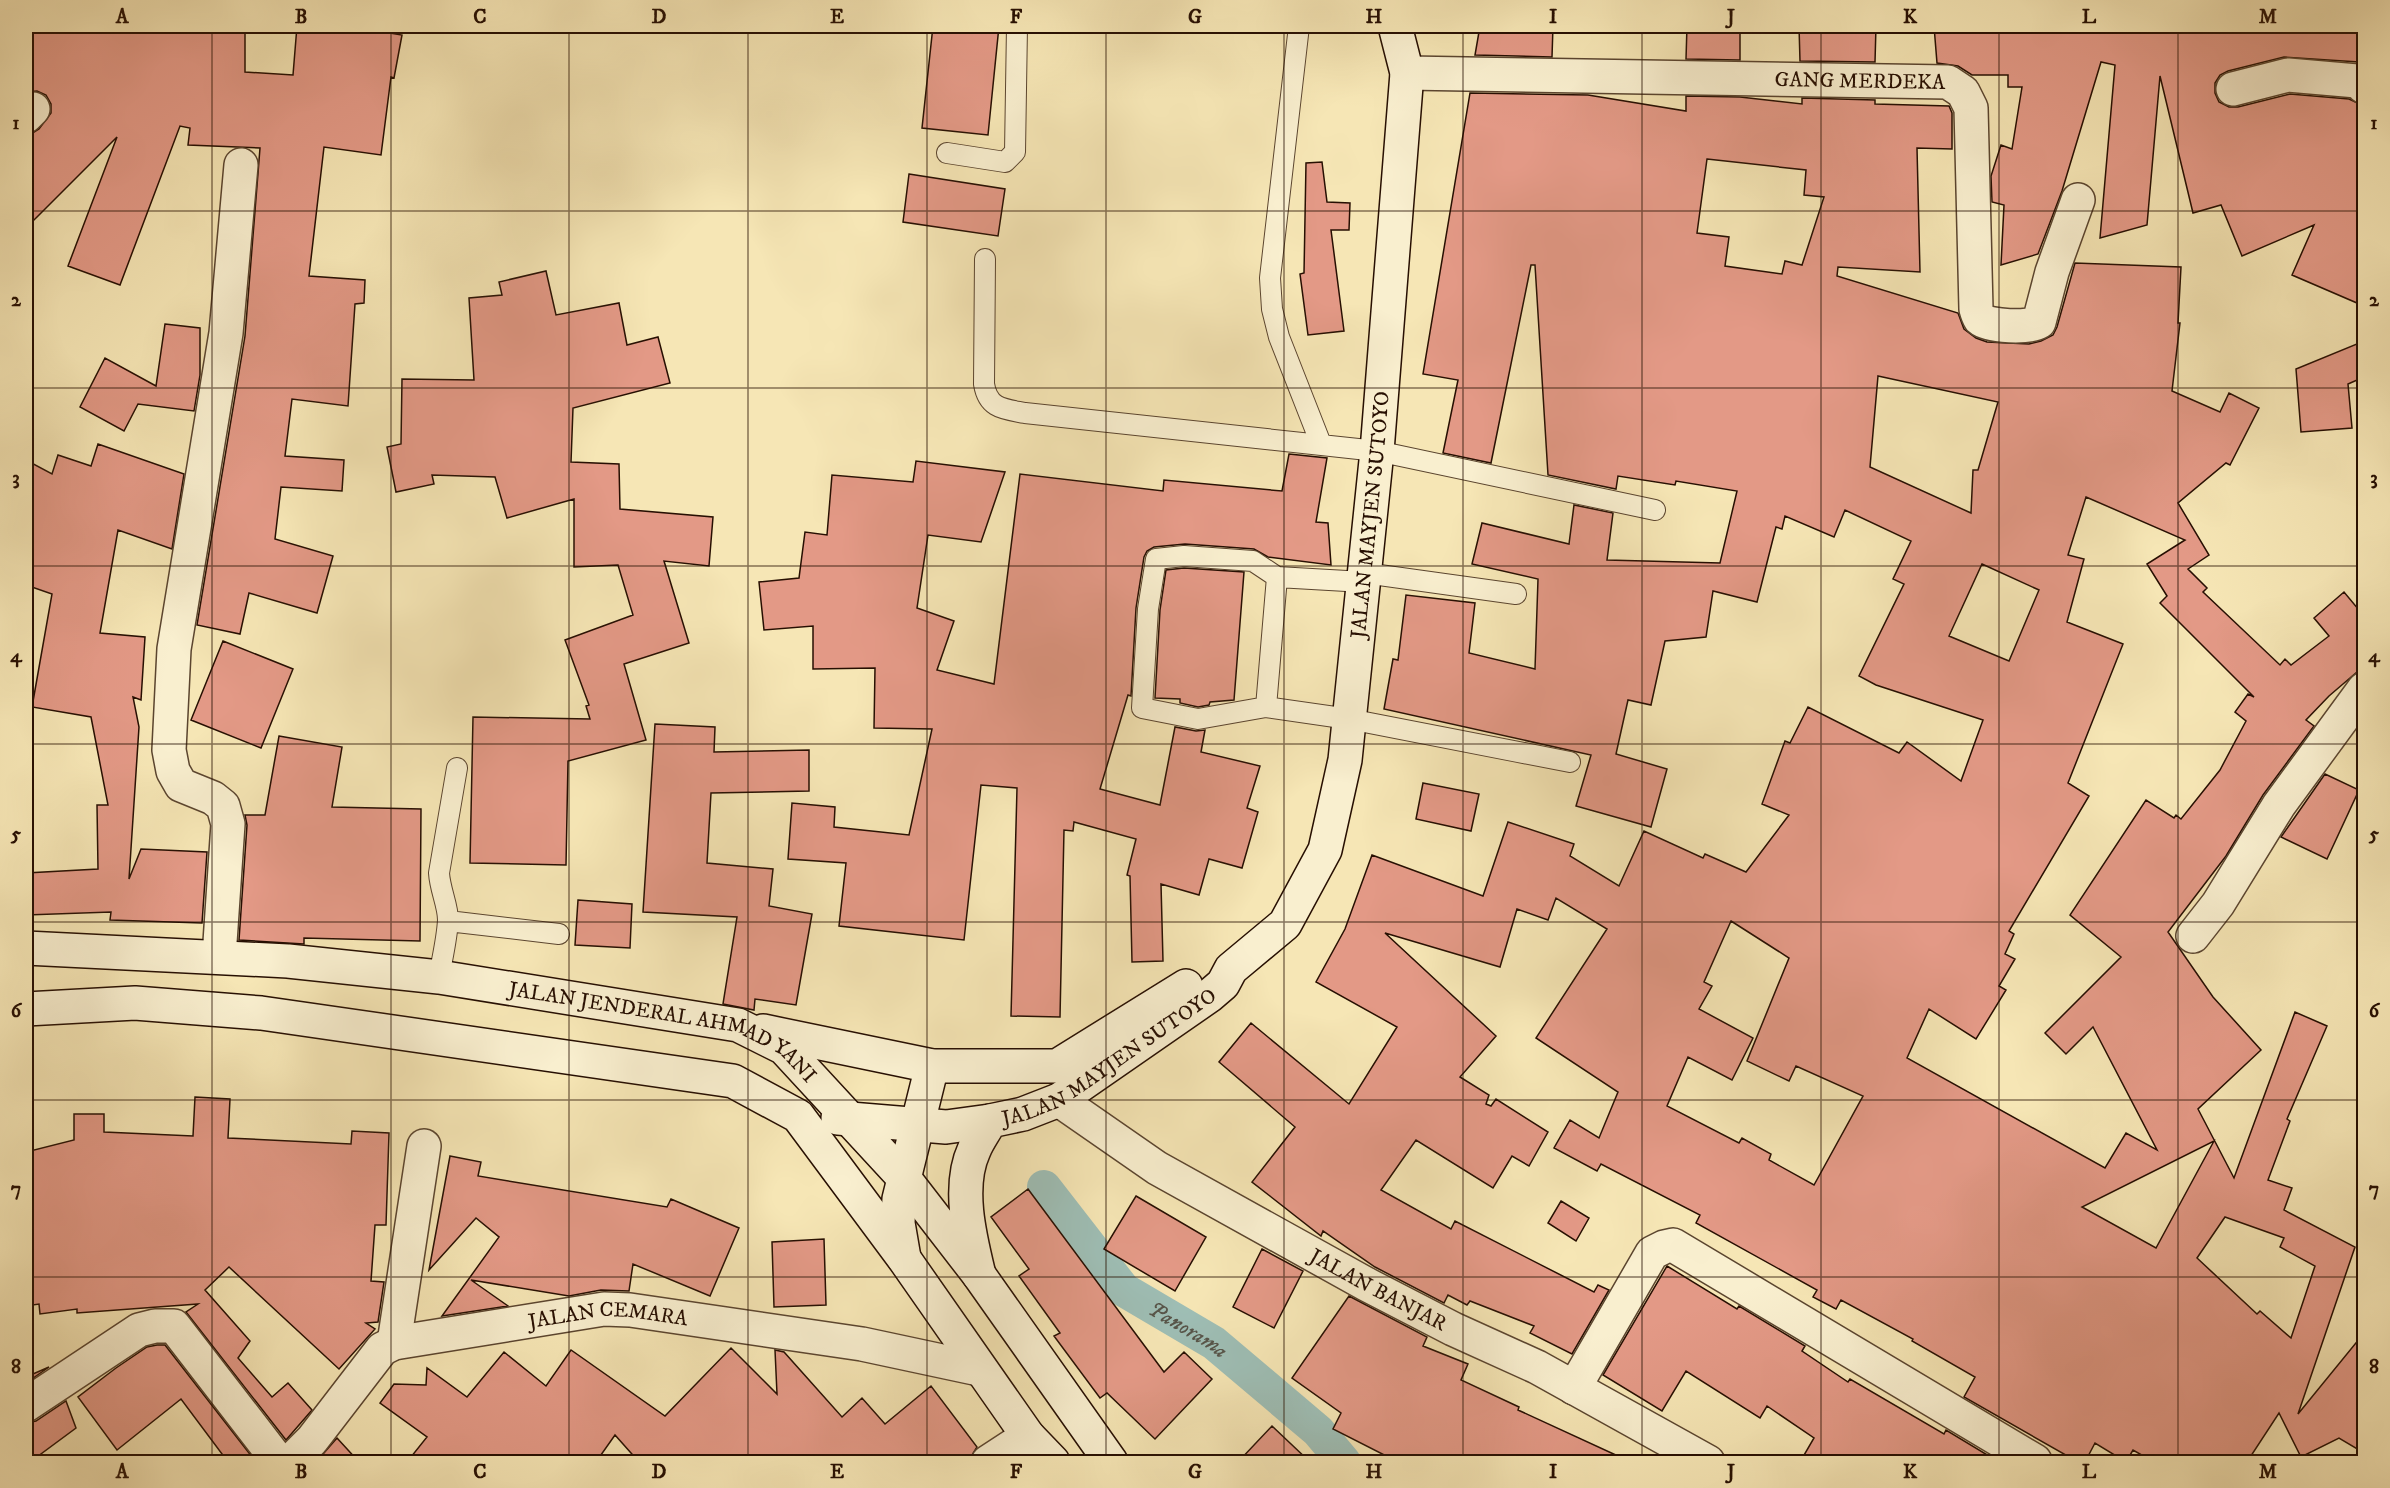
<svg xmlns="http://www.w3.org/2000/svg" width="2390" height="1488" viewBox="0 0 2390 1488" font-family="'IM FELL DW Pica',serif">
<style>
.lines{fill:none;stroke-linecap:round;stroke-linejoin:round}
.canal{stroke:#9ebeb5;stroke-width:34}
.building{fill:#e39986;stroke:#270f02;stroke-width:1.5;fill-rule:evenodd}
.lane-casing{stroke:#5b452f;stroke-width:22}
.street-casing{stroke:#5b452f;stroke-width:36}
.secondary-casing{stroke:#270f02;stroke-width:36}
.lane{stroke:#f9efcf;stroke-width:20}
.street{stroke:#f9efcf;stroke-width:33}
.secondary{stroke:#f9efcf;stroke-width:33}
.grid{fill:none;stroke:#270f02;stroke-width:1.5;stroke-opacity:0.55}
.labels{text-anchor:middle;stroke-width:4.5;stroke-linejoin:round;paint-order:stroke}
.street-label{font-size:21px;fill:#270f02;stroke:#f9efcf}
.water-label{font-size:22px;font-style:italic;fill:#57554a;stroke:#f9efcf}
.neatline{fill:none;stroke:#270f02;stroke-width:2}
.grid-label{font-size:20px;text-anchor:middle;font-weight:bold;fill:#270f02}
</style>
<rect width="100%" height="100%" fill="#f6e6b5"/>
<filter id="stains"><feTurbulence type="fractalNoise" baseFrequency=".00333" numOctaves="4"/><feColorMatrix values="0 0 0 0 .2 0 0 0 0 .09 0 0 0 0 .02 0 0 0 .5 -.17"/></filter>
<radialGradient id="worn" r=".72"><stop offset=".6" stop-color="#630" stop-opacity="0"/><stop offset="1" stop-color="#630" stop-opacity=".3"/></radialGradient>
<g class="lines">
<!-- canal -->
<path class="canal" id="s1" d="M 1044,1187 L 1124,1290 L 1214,1343 L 1318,1431 L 1344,1462"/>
</g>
<!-- building -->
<path class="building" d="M 40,26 L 245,26 L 245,72 L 293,75 L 297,26 L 347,26 L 402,35 L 394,78 L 391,77 L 381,155 L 324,147 L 309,276 L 365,280 L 364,303 L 355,304 L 348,406 L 292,399 L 285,456 L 344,460 L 342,491 L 281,487 L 275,539 L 333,556 L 317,613 L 249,593 L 240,634 L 197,625 L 245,336 L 260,148 L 188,145 L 190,128 L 180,126 L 120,285 L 68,266 L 117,137 L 26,228 L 26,134 L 31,134 L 39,129 L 51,113 L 51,104 L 46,95 L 37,91 L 26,92 L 26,28 L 40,30 Z
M 933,26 L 999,26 L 988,135 L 922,128 Z
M 1480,26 L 1553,26 L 1552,57 L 1475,55 Z
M 1687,26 L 1740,26 L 1740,60 L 1686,59 Z
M 1799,26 L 1876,26 L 1875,62 L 1800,61 Z
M 1934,26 L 2364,26 L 2364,65 L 2359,62 L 2284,57 L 2228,71 L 2220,75 L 2215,83 L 2215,93 L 2219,102 L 2229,107 L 2238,107 L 2290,94 L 2349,99 L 2362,105 L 2364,130 L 2364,306 L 2292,275 L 2314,225 L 2242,256 L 2221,205 L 2193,213 L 2160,76 L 2147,225 L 2100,238 L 2115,65 L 2101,62 L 2062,191 L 2038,254 L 2001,265 L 2004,205 L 1992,202 L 1991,176 L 2001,145 L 2012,149 L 2022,87 L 2008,87 L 2008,75 L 1972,75 L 1958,66 L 1937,63 Z
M 1470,93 L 1588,95 L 1686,111 L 1686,96 L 1740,97 L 1802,104 L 1802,98 L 1875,100 L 1875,104 L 1949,106 L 1952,113 L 1952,149 L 1917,148 L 1920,272 L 1838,267 L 1837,276 L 1958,313 L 1964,329 L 1976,338 L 1987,342 L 2029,344 L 2041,341 L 2053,335 L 2057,327 L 2075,263 L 2181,267 L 2178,323 L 2180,323 L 2172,391 L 2220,412 L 2229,393 L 2259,408 L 2230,465 L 2226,463 L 2178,503 L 2209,555 L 2188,569 L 2207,588 L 2203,592 L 2280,665 L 2285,659 L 2291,665 L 2329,636 L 2314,618 L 2344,592 L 2364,616 L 2364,666 L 2329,696 L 2306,720 L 2314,726 L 2263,795 L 2226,856 L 2168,932 L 2213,997 L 2261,1050 L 2198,1109 L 2234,1178 L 2295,1012 L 2327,1026 L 2287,1119 L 2290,1121 L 2268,1180 L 2292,1188 L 2284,1210 L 2355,1247 L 2298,1414 L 2364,1333 L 2364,1453 L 2339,1438 L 2301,1457 L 2279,1413 L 2247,1462 L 2154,1462 L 2133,1450 L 2126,1462 L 2095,1443 L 2085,1462 L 2078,1462 L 1964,1397 L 1975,1377 L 1912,1341 L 1913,1339 L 1841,1300 L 1836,1309 L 1813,1297 L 1817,1290 L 1696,1223 L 1700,1215 L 1601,1164 L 1597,1171 L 1554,1148 L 1570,1120 L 1599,1138 L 1618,1092 L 1536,1038 L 1607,929 L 1556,898 L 1548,920 L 1517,909 L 1500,967 L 1385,933 L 1496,1036 L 1460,1077 L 1489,1095 L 1486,1104 L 1491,1106 L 1496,1099 L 1548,1132 L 1529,1166 L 1512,1156 L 1493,1188 L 1416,1140 L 1381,1190 L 1451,1229 L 1455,1221 L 1594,1292 L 1598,1285 L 1609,1290 L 1572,1354 L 1530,1333 L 1534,1326 L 1470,1301 L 1467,1305 L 1448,1295 L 1444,1303 L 1375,1267 L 1323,1231 L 1321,1236 L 1252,1182 L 1295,1127 L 1219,1062 L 1251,1023 L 1349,1104 L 1397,1027 L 1316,982 L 1345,929 L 1372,855 L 1483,896 L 1508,822 L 1574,844 L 1570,856 L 1619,886 L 1644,831 L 1703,858 L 1705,854 L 1746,872 L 1789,815 L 1762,804 L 1785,741 L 1790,743 L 1808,707 L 1899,753 L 1907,742 L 1961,781 L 1983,720 L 1876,685 L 1859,676 L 1904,584 L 1893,579 L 1911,541 L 1845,510 L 1834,537 L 1785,516 L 1782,529 L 1776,527 L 1757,602 L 1713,591 L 1706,637 L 1665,641 L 1651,705 L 1628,700 L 1616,754 L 1667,769 L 1651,827 L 1576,806 L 1591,755 L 1384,709 L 1393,659 L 1398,660 L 1406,595 L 1475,603 L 1469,653 L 1535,669 L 1538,579 L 1472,564 L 1482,523 L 1569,544 L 1574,505 L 1613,513 L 1607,560 L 1720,563 L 1737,491 L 1676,481 L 1675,485 L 1618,476 L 1616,489 L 1548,475 L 1535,265 L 1531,265 L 1491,463 L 1443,453 L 1458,380 L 1423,374 ZM 1707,159 L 1806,170 L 1804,195 L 1824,197 L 1802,265 L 1785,261 L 1782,274 L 1725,266 L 1729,237 L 1697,233 ZM 1878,376 L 1998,402 L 1978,470 L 1973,470 L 1971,513 L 1870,467 ZM 2086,497 L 2185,540 L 2147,564 L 2167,596 L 2160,603 L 2254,697 L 2248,694 L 2235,712 L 2246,721 L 2220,770 L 2181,819 L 2176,815 L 2174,818 L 2146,800 L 2070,915 L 2121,957 L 2045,1033 L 2066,1054 L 2093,1027 L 2157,1150 L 2126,1133 L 2105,1168 L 1907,1058 L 1929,1009 L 1976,1039 L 2006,990 L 1999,986 L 2015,959 L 2005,954 L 2014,934 L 2009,931 L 2089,796 L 2068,783 L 2123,644 L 2067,622 L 2084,559 L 2068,555 ZM 1982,564 L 2039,590 L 2009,661 L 1949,636 ZM 1731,921 L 1789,958 L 1747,1061 L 1789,1081 L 1796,1066 L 1863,1096 L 1814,1185 L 1769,1160 L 1771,1154 L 1742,1138 L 1739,1143 L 1667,1106 L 1688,1057 L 1732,1080 L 1753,1038 L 1699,1009 L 1712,986 L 1704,982 ZM 2214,1141 L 2156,1248 L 2082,1207 ZM 2225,1217 L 2284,1238 L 2280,1247 L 2315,1266 L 2291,1338 L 2260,1311 L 2257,1314 L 2197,1258 Z
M 1322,162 L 1327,202 L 1350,203 L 1349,230 L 1331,230 L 1344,331 L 1308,335 L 1300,274 L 1304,273 L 1306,163 Z
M 909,174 L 1005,189 L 998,236 L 903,222 Z
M 546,271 L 556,315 L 619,303 L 627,345 L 658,337 L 670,383 L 573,408 L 571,462 L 619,464 L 620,509 L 713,517 L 709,566 L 664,561 L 689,643 L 624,664 L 646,740 L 568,761 L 566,865 L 470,863 L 473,717 L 590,719 L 586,706 L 589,705 L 565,640 L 633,615 L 618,565 L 574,567 L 574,499 L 507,518 L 495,477 L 432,475 L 434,484 L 396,492 L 387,447 L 401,444 L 402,379 L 474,380 L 469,298 L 502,295 L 499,282 Z
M 165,324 L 200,328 L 200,375 L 194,411 L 138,404 L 124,431 L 80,407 L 105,358 L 156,386 Z
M 2364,341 L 2364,377 L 2348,384 L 2352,428 L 2301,432 L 2296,369 Z
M 98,444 L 184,474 L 172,549 L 118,530 L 100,633 L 145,637 L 141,700 L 133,697 L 139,727 L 129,879 L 141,849 L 207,852 L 202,923 L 110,920 L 111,912 L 26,915 L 26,873 L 98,869 L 97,805 L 108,805 L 91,717 L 32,707 L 52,594 L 26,585 L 26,460 L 52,474 L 58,455 L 91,466 Z
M 1289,454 L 1327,458 L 1316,522 L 1328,523 L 1331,565 L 1268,557 L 1254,549 L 1185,544 L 1154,547 L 1147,551 L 1144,557 L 1136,608 L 1131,696 L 1128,695 L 1100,789 L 1160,805 L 1175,727 L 1196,731 L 1205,730 L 1201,752 L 1260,766 L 1247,808 L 1258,812 L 1242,868 L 1209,859 L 1199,895 L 1161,884 L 1163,961 L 1132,962 L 1130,876 L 1127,875 L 1136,839 L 1074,822 L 1073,831 L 1064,830 L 1060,1017 L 1011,1016 L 1017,788 L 981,785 L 964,940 L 839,926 L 846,863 L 788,859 L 792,803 L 835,807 L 834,827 L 909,835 L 932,729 L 874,728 L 875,668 L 813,669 L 813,626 L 764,630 L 759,582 L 799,578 L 805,532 L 827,535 L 832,475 L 913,482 L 916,461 L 1005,472 L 981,542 L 928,535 L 917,608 L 954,621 L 937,670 L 994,684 L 1020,474 L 1163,491 L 1164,480 L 1282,491 Z
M 1184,568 L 1244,572 L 1234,700 L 1210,702 L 1209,705 L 1198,707 L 1180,703 L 1180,699 L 1155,698 L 1160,610 L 1166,570 Z
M 223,641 L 293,669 L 261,748 L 191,720 Z
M 655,724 L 715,727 L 714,752 L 809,750 L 809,791 L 711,793 L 707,863 L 773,869 L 769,906 L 812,914 L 796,1005 L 755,999 L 754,1010 L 723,1004 L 737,917 L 643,912 Z
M 279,736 L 342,747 L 332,807 L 421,809 L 420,941 L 304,938 L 304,944 L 239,940 L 247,825 L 245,815 L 265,815 Z
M 2325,774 L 2359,790 L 2327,859 L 2281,837 Z
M 1423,783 L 1479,794 L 1471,831 L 1416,819 Z
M 578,900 L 632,904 L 630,948 L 575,945 Z
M 195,1097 L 230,1099 L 228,1138 L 351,1144 L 352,1131 L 389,1133 L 386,1225 L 375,1225 L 371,1281 L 384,1282 L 378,1322 L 366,1323 L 375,1329 L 339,1369 L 229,1267 L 205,1290 L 250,1341 L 238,1358 L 272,1397 L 288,1383 L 312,1410 L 286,1440 L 186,1312 L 198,1304 L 77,1313 L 77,1309 L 40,1314 L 39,1304 L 26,1306 L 26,1152 L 74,1140 L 74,1114 L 104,1114 L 104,1132 L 193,1136 Z
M 450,1156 L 481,1162 L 478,1176 L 667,1207 L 671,1199 L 739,1228 L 710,1296 L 633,1264 L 629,1291 L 601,1290 L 569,1296 L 471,1280 L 508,1306 L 442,1316 L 499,1237 L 476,1218 L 429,1270 Z
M 1028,1189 L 1164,1372 L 1184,1352 L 1212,1379 L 1155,1439 L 1107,1393 L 1100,1398 L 1054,1336 L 1060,1333 L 1019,1276 L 1029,1269 L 991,1217 Z
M 1136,1196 L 1206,1237 L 1175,1291 L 1104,1249 Z
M 1561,1201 L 1589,1218 L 1576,1241 L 1548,1223 Z
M 824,1239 L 826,1305 L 774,1307 L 772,1242 Z
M 1262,1249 L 1303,1271 L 1274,1328 L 1233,1307 Z
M 1667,1266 L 1737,1309 L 1739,1306 L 1805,1346 L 1802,1351 L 1848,1382 L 1850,1379 L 1944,1434 L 1946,1430 L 1994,1459 L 1992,1462 L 1800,1462 L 1814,1438 L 1767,1406 L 1760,1418 L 1686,1371 L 1662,1411 L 1603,1375 Z
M 1349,1296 L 1427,1337 L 1423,1346 L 1468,1364 L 1461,1380 L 1519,1407 L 1518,1410 L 1631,1462 L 1398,1462 L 1333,1429 L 1341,1413 L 1292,1378 Z
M 157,1345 L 165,1345 L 256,1462 L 228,1462 L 181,1399 L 117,1450 L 78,1397 L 116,1368 L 147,1347 Z
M 731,1348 L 777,1394 L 775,1350 L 784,1352 L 842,1417 L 862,1398 L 885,1424 L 931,1386 L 977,1447 L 968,1462 L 639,1462 L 615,1435 L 596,1462 L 407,1462 L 427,1437 L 380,1403 L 394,1384 L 426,1385 L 427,1368 L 467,1397 L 504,1352 L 546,1386 L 571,1350 L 665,1416 Z
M 49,1367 L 26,1383 L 26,1377 Z
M 66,1401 L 76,1428 L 30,1462 L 26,1462 L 26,1423 L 36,1421 Z
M 1272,1426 L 1310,1462 L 1238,1462 Z
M 337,1438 L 359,1462 L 316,1462 Z"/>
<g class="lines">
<!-- lane casing -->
<g class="lane-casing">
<path id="lane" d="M 1299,26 L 1270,278 L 1272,309 L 1279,337 L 1321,444
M 947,153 L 1005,162 L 1015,152 L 1017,26
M 985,259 L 984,384 C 988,409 1004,409 1025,413 L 1377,451 L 1655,510
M 1365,573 L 1516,594
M 1364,582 L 1277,577 L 1253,561 L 1184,556 L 1156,559 L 1148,609 L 1142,708 L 1198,719 L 1266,707 L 1349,719 L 1570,762
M 1266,707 L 1277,577
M 448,921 L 559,934
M 439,977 C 442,959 447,939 448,920 C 448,905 440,890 439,873 L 457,768"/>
</g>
<!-- street casing -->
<g class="street-casing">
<g id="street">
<path id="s2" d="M 1407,73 L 1948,82 L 1963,92 L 1971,108 L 1976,309 C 1977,313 1978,316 1980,319 C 1989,327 2030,328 2039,322 L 2052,272 L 2078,200"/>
<path d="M 2233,89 L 2288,75 L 2357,81 L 2364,87"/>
<path d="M 26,116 L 33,109"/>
<path d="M 2193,936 L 2218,904 L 2279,805 L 2364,689"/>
<path d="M 219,957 L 228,824 L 223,806 L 213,798 L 181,785 L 173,771 L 169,750 L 174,649 L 226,333 L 241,165"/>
<path id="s3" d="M 1059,1100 L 1157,1168 L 1366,1284 L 1453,1329 L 1537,1367 L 1708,1462"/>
<path d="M 394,1343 L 424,1146"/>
<path d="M 1574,1388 L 1652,1253 L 1664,1247 L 1673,1245 L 2035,1461"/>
<path d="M 26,1405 L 139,1330 L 155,1326 L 174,1326 L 279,1462"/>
<path id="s4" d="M 290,1462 L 312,1440 L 382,1349 L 394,1343 L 604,1309 L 630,1310 L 862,1344 L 979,1369"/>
<path d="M 988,1462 L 1028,1436"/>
</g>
</g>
<!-- secondary casing -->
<g class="secondary-casing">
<g id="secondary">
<path id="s5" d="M 26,948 L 288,961 L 439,977 L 738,1025 L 784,1048 L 904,1178 L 979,1275 L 1111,1462"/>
<path d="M 26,1009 L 135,1003 L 261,1013 L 733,1081 L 798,1116 L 905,1260 L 1028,1436 L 1053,1462"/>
<path d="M 763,1031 L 932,1066 L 1057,1066 L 1186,986"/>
<path d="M 838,1118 L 946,1127 L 990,1121"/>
<path d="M 904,1258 L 898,1223 L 899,1199 L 932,1066"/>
<path id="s6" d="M 979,1275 C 970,1238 957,1187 974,1150 C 978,1140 985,1131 990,1121 L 1023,1114 L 1059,1100 L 1209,996 L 1223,984 L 1231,969 L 1285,924 L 1325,850 L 1345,760 L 1377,451 L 1407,73 L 1395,26"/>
</g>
</g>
<!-- lane -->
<use href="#lane" class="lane"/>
<!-- street -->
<use href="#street" class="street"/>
<!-- secondary -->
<use href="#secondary" class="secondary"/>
</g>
<!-- grid -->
<path class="grid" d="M 212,26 L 212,1462M 391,26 L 391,1462M 569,26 L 569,1462M 748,26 L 748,1462M 927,26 L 927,1462M 1106,26 L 1106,1462M 1284,26 L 1284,1462M 1463,26 L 1463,1462M 1642,26 L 1642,1462M 1821,26 L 1821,1462M 1999,26 L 1999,1462M 2178,26 L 2178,1462M 26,211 L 2364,211M 26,388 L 2364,388M 26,566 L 2364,566M 26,744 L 2364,744M 26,922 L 2364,922M 26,1100 L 2364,1100M 26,1277 L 2364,1277"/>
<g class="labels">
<!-- street labels -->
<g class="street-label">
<text dy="7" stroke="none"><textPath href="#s2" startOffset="453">GANG MERDEKA</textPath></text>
<text dy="7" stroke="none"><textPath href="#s6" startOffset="944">JALAN MAYJEN SUTOYO</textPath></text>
<text dy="7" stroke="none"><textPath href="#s5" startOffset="648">JALAN JENDERAL AHMAD YANI</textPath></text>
<text dy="7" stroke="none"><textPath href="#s6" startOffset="297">JALAN MAYJEN SUTOYO</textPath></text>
<text dy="7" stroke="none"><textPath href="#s3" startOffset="372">JALAN BANJAR</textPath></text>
<text dy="7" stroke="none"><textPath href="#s4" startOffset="376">JALAN CEMARA</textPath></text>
</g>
<!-- water labels -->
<g class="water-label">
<text dy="8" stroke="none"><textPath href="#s1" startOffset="206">Panorama</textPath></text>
</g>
</g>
<!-- margin -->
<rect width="2390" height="1488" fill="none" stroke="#f6e6b5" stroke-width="66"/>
<rect x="33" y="33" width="2324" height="1422" class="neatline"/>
<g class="grid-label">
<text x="122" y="23">A</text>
<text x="301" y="23">B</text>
<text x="480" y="23">C</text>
<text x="659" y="23">D</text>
<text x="837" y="23">E</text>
<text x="1016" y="23">F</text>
<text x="1195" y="23">G</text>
<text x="1374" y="23">H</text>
<text x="1553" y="23">I</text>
<text x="1731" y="23">J</text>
<text x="1910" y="23">K</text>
<text x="2089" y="23">L</text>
<text x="2268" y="23">M</text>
<text x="16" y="129">1</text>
<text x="2374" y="129">1</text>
<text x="16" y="306">2</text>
<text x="2374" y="306">2</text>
<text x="16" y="484">3</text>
<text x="2374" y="484">3</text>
<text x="16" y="662">4</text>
<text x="2374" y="662">4</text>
<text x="16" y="840">5</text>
<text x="2374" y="840">5</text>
<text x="16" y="1017">6</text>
<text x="2374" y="1017">6</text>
<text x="16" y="1195">7</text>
<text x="2374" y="1195">7</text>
<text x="16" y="1373">8</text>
<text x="2374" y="1373">8</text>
<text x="122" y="1478">A</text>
<text x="301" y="1478">B</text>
<text x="480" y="1478">C</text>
<text x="659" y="1478">D</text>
<text x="837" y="1478">E</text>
<text x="1016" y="1478">F</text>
<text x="1195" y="1478">G</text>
<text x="1374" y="1478">H</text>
<text x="1553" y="1478">I</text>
<text x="1731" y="1478">J</text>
<text x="1910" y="1478">K</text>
<text x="2089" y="1478">L</text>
<text x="2268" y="1478">M</text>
</g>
<rect width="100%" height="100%" filter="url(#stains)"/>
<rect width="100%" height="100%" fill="url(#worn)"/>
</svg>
